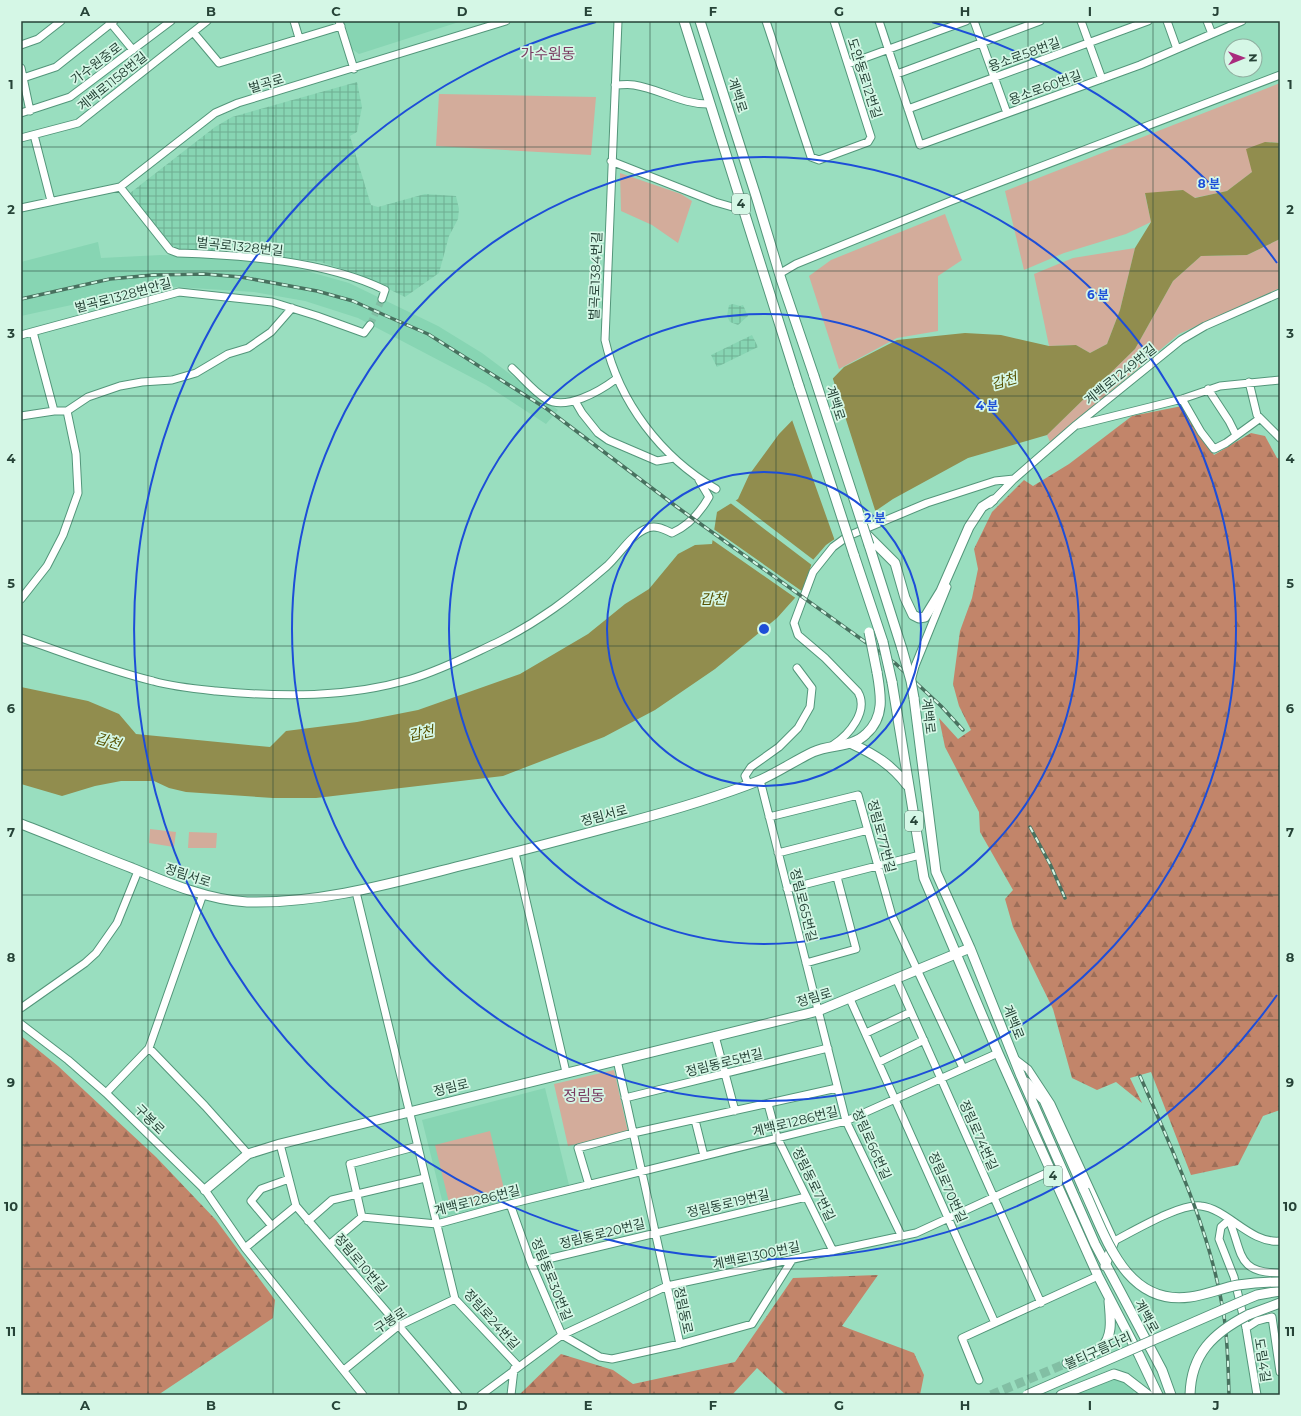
<svg xmlns="http://www.w3.org/2000/svg" width="1301" height="1416" viewBox="0 0 1301 1416" font-family="Montserrat,'Noto Sans KR',sans-serif">
<style>
.built{fill:#87d5b3}
.industrial{fill:url(#industrial-grid)}
.green{fill:#d3ac9b}
.forest{fill:url(#forest-firs)}
.water{fill:#918d4e}
.pier{fill:#99debf}
.lines{fill:none;stroke-linecap:round;stroke-linejoin:round}
.minor-tunnel{stroke:#82bfa4;stroke-width:7;stroke-dasharray:7 3.5;stroke-linecap:butt}
.major-tunnel{stroke:#82bfa4;stroke-width:9;stroke-dasharray:9 4.5;stroke-linecap:butt}
.minor-casing{stroke:#53967a;stroke-width:9}
.major-casing{stroke:#53967a;stroke-width:11}
.minor{stroke:#fff;stroke-width:7}
.major{stroke:#fff;stroke-width:9}
.rail-casing{stroke:#48715f;stroke-width:3.5}
.rail{stroke:#d5f7e6;stroke-width:2;stroke-dasharray:6;stroke-linecap:butt}
.minor-bridge-casing{stroke:#53967a;stroke-width:9;stroke-linecap:butt}
.major-bridge-casing{stroke:#53967a;stroke-width:11;stroke-linecap:butt}
.minor-bridge{stroke:#fff;stroke-width:7}
.major-bridge{stroke:#fff;stroke-width:9}
.grid{fill:none;stroke:#264337;stroke-width:1;stroke-opacity:0.55}
.ring{fill:none;stroke:#1d4ed8;stroke-width:2}
.labels{text-anchor:middle;stroke-width:3.5;stroke-linejoin:round;paint-order:stroke}
.shield{fill:#d5f7e6;stroke:#5a796c;stroke-width:1}
.shield-label{font-size:12px;font-weight:bold;fill:#264337}
.street-label{font-size:13px;fill:#264337;stroke:#d5f7e6}
.water-label{font-size:14px;font-style:italic;fill:#575100;stroke:#d5f7e6}
.quarter-label{font-size:15px;fill:#7b3c62;stroke:#d5f7e6}
.centre{fill:#1d4ed8;stroke:#d5f7e6;stroke-width:2}
.ring-label{font-size:12px;text-anchor:middle;font-weight:bold;fill:#1d4ed8;stroke:#d5f7e6;stroke-width:3.5;stroke-linejoin:round;paint-order:stroke}
.neatline{fill:none;stroke:#264337;stroke-width:1.5}
.grid-label{font-size:13px;text-anchor:middle;font-weight:bold;fill:#264337}
</style>
<defs>
<pattern id="industrial-grid" width="8" height="8" patternUnits="userSpaceOnUse"><rect width="8" height="8" fill="#87d5b3"/><path d="M0 4h8M4 0v8" fill="none" stroke="#6eae92"/></pattern>
<pattern id="forest-firs" width="22" height="20" patternUnits="userSpaceOnUse"><rect width="22" height="20" fill="#c2856a"/><path d="M5 1l3.5 6h-7zM16 11l3.5 6h-7z" fill="#9d6e58"/></pattern>
</defs>
<rect width="100%" height="100%" fill="#99debf"/>
<!-- built -->
<path class="built" d="M 344,21 L 462,21 L 359,54 L 352,49 Z
M 98,242 L 101,258 L 161,255 L 230,257 L 278,263 L 349,283 L 438,326 L 482,353 L 558,410 L 546,424 L 486,385 L 358,318 L 305,301 L 254,292 L 176,287 L 108,297 L 21,316 L 21,262 Z
M 545,1088 L 569,1185 L 446,1216 L 422,1120 Z
M 1112,1378 L 1119,1379 L 1134,1391 L 1132,1395 L 1068,1395 Z"/>
<!-- industrial -->
<path class="industrial" d="M 357,82 L 362,107 L 357,132 L 350,136 L 371,205 L 378,207 L 425,194 L 456,196 L 459,209 L 458,219 L 449,236 L 439,273 L 405,297 L 358,274 L 320,262 L 270,256 L 178,250 L 170,245 L 130,193 L 215,127 L 232,117 Z
M 733,304 L 740,306 L 743,305 L 748,316 L 738,325 L 730,322 L 727,316 L 729,305 Z
M 752,335 L 758,347 L 717,367 L 711,355 Z"/>
<!-- green -->
<path class="green" d="M 1280,83 L 1280,143 L 1265,142 L 1252,172 L 1227,191 L 1194,198 L 1182,190 L 1145,194 L 1151,222 L 1126,234 L 1064,253 L 1024,270 L 1005,191 Z
M 439,94 L 596,97 L 591,155 L 436,146 Z
M 620,173 L 681,194 L 692,201 L 678,243 L 652,225 L 621,211 Z
M 945,214 L 962,260 L 938,276 L 938,331 L 897,338 L 839,369 L 809,276 L 831,260 Z
M 1280,239 L 1280,288 L 1179,334 L 1050,442 L 1047,435 L 1135,349 L 1173,281 L 1201,256 L 1247,255 Z
M 1135,248 L 1120,310 L 1107,344 L 1090,353 L 1076,345 L 1049,346 L 1034,274 L 1073,258 Z
M 150,829 L 176,832 L 174,847 L 149,843 Z
M 189,832 L 217,833 L 216,848 L 188,848 Z
M 614,1070 L 628,1132 L 568,1146 L 554,1084 Z
M 490,1131 L 506,1197 L 451,1211 L 435,1145 Z"/>
<!-- forest -->
<path class="forest" d="M 1182,406 L 1214,455 L 1251,433 L 1265,436 L 1277,458 L 1280,459 L 1280,1110 L 1263,1116 L 1238,1165 L 1191,1175 L 1151,1072 L 1130,1078 L 1142,1103 L 1116,1082 L 1097,1090 L 1072,1078 L 1053,1009 L 1013,927 L 1005,899 L 1013,890 L 980,832 L 979,812 L 945,747 L 939,718 L 958,739 L 971,730 L 959,706 L 953,684 L 960,631 L 972,598 L 978,569 L 974,549 L 992,512 L 1024,480 L 1033,486 L 1069,464 L 1132,416 Z
M 21,1036 L 58,1066 L 156,1157 L 216,1220 L 275,1300 L 273,1318 L 158,1395 L 21,1395 Z
M 878,1275 L 842,1326 L 914,1353 L 924,1375 L 920,1395 L 786,1395 L 757,1368 L 732,1395 L 519,1395 L 561,1354 L 613,1370 L 633,1384 L 735,1362 L 793,1278 Z"/>
<!-- water -->
<path class="water" d="M 1265,142 L 1280,143 L 1280,239 L 1247,255 L 1201,256 L 1173,281 L 1135,349 L 1047,435 L 968,458 L 893,499 L 826,545 L 813,560 L 803,589 L 777,618 L 715,669 L 655,710 L 604,737 L 503,776 L 316,798 L 273,798 L 186,792 L 169,788 L 154,781 L 121,781 L 95,786 L 62,796 L 21,784 L 21,687 L 88,701 L 119,714 L 136,734 L 270,747 L 286,731 L 357,722 L 418,710 L 520,674 L 588,634 L 625,604 L 649,589 L 678,554 L 695,545 L 712,544 L 717,512 L 738,499 L 749,475 L 779,434 L 844,367 L 897,340 L 965,333 L 1001,335 L 1049,346 L 1076,345 L 1090,353 L 1107,344 L 1120,310 L 1135,248 L 1151,222 L 1145,193 L 1183,190 L 1195,198 L 1227,191 L 1252,172 L 1246,149 Z"/>
<!-- pier -->
<path class="pier" d="M 832,376 L 876,513 L 835,541 L 791,417 Z
M 734,499 L 815,561 L 813,566 L 729,502 Z
M 712,528 L 803,592 L 797,599 L 711,539 Z"/>
<g class="lines">
<!-- minor-tunnel -->
<path class="minor-tunnel" d="M 370,325 L 382,299"/>
<!-- major-tunnel -->
<path class="major-tunnel" d="M 991,1395 L 1067,1363"/>
<!-- minor casing -->
<g class="minor-casing">
<path id="minor" d="M 109,21 L 133,50
M 294,21 L 299,38
M 339,21 L 354,69
M 618,21 L 605,340 C 619,402 661,457 716,489
M 766,21 L 811,157 L 819,160 L 868,142 L 871,137 L 834,21
M 879,21 L 920,145 L 1140,65 L 1242,21
M 974,21 L 1007,113
M 1081,21 L 1102,79
M 1167,21 L 1177,49
M 1207,21 L 1212,34
M 193,32 L 219,63 L 341,26
M 21,45 L 38,39 L 61,21
M 848,64 L 966,21
M 21,68 L 30,111
M 897,74 L 1040,21
M 23,78 L 56,67 L 114,21
M 615,85 C 621,85 628,84 634,85 C 660,89 683,105 710,104
M 908,109 L 1148,21
M 21,113 L 70,97 L 171,21
M 34,135 L 51,201
M 21,138 L 78,123 L 207,21
M 611,161 L 715,202 L 743,210
M 120,187 L 170,250 L 178,253 C 243,255 326,261 385,290 L 382,299
M 21,208 L 120,187 L 215,113 L 238,103 L 506,21
M 779,274 L 796,264 L 951,201 L 1280,75
M 33,332 L 54,411
M 21,335 L 179,292 L 272,302 L 317,316 L 364,333 L 370,325
M 512,368 C 523,378 534,392 546,399 C 566,411 600,391 616,379
M 1249,382 L 1257,415 L 1280,438
M 1208,389 L 1229,421 L 1236,435
M 1182,399 L 1201,432 L 1214,449 L 1226,443 L 1259,419
M 575,401 L 582,413 L 598,433 L 608,440 L 657,461 L 674,458
M 21,416 L 54,411 L 67,411 L 88,397 L 120,386 L 142,382 L 172,380 L 196,373 L 228,354 L 248,348 L 271,332 L 292,308
M 1078,425 L 1182,399 L 1220,386 L 1280,380
M 990,504 L 1014,479 L 1076,425 L 1181,340 L 1205,326 L 1280,293
M 21,599 L 47,566 L 63,535 L 78,493 L 76,454 L 67,411
M 21,638 C 65,653 108,670 153,681 C 174,687 196,689 216,691 C 281,697 348,698 411,679 C 441,670 468,656 496,643 C 539,622 571,597 607,566 C 620,554 631,534 648,528 C 657,525 665,530 672,533 C 688,526 701,511 709,497 L 699,480
M 915,666 L 947,587
M 833,745 C 849,735 869,711 858,692 L 825,658 L 798,635 L 794,623 L 813,572 L 833,547 L 848,536 L 927,503 L 995,481 L 1014,479
M 760,780 L 846,1121 L 902,1237
M 748,784 L 745,776 L 751,767 L 779,747 L 798,728 L 810,707 L 812,688 L 797,668
M 769,817 L 858,795 L 892,916 L 963,1068
M 515,853 L 566,1072
M 778,853 L 868,830
M 787,889 L 920,855
M 356,892 L 455,1299 L 518,1366
M 806,963 L 856,949 L 837,877
M 896,978 L 1041,1303
M 850,999 L 995,1323
M 21,1008 L 85,963 L 96,953 L 117,923 L 138,871
M 21,1024 L 68,1060 L 106,1093 L 205,1190 L 245,1248 L 363,1395
M 866,1033 L 911,1012
M 715,1036 L 735,1111
M 149,1048 L 205,1106 L 248,1154
M 1015,1059 L 1028,1069 L 1051,1104 L 1114,1241 C 1134,1231 1180,1203 1201,1206 C 1228,1209 1250,1244 1280,1241
M 617,1060 L 680,1344
M 879,1062 L 924,1040
M 106,1093 L 149,1048 L 203,894
M 625,1098 L 828,1048
M 768,1104 L 777,1137 L 833,1251
M 695,1120 L 704,1156
M 280,1144 L 296,1206 L 458,1395
M 589,1185 L 578,1148 L 633,1133 L 837,1088
M 510,1204 L 531,1263 L 562,1335 L 600,1357 L 612,1359 L 680,1344 L 752,1324 L 792,1260
M 362,1217 L 350,1164 L 418,1146
M 308,1221 L 332,1200 L 425,1178
M 272,1226 L 251,1201 L 261,1189 L 289,1179
M 330,1244 L 362,1217 L 437,1224 L 510,1204 L 846,1121 L 998,1053
M 245,1248 L 296,1206
M 531,1263 L 806,1197
M 1246,1328 L 1257,1321 L 1272,1317 L 1280,1372
M 344,1370 L 398,1326 L 455,1299
M 979,1380 L 962,1338 L 1098,1276
M 481,1395 L 562,1335 L 667,1286 L 916,1233 L 1051,1171
M 511,1395 L 514,1369
M 1257,1395 L 1246,1328 L 1234,1277 L 1219,1239 L 1221,1227 L 1229,1220 C 1243,1253 1236,1273 1280,1273"/>
</g>
<!-- major casing -->
<g class="major-casing">
<path id="major" d="M 684,21 L 799,386
M 700,21 L 756,196 L 781,279 L 814,376
M 864,532 L 895,563 L 905,598 L 913,615 L 919,618 L 925,617 L 941,591 L 969,527 L 982,507 L 993,500
M 869,545 L 902,649
M 854,555 L 883,642
M 892,682 L 924,878 L 998,1053 L 1098,1276 L 1139,1355 L 1158,1395
M 914,698 L 936,872 L 970,948 L 1021,1076 L 1095,1244 L 1162,1370 L 1171,1395
M 852,744 C 874,754 892,765 907,785
M 21,824 C 58,838 95,854 132,868 C 168,883 208,900 247,902 C 322,904 396,882 468,864 C 521,851 573,837 625,823 C 670,811 715,798 758,781 C 777,773 794,761 813,752 C 831,744 852,748 866,734 C 885,717 881,695 877,672
M 1026,1082 L 1044,1100 L 1084,1190
M 205,1190 L 248,1154 L 280,1144 L 818,1011 L 970,948
M 1105,1266 L 1114,1241
M 1245,1300 L 1257,1295 L 1280,1291
M 1248,1315 L 1280,1303
M 1067,1363 C 1076,1359 1094,1354 1101,1348 C 1114,1337 1110,1315 1109,1301
M 1061,1395 L 1114,1374 L 1126,1378 L 1148,1395"/>
</g>
<!-- minor -->
<use href="#minor" class="minor"/>
<!-- major -->
<use href="#major" class="major"/>
<!-- rail casing -->
<g class="rail-casing">
<path id="rail" d="M 21,299 L 110,279 L 153,275 L 205,274 L 241,277 L 317,291 L 353,301 L 391,318 L 428,334 L 547,409 L 677,507 L 896,664 L 941,706 L 963,730
M 1030,827 L 1050,864 L 1065,898
M 1140,1076 C 1173,1152 1209,1227 1223,1310 C 1228,1338 1228,1367 1229,1395"/>
</g>
<!-- rail -->
<use href="#rail" class="rail"/>
<!-- minor-bridge casing -->
<g class="minor-bridge-casing">
<path id="minor-bridge" d="M 911,681 L 915,666"/>
</g>
<!-- major-bridge casing -->
<g class="major-bridge-casing">
<path id="major-bridge" d="M 814,376 L 869,545
M 799,386 L 854,555
M 869,632 L 877,672
M 883,642 L 892,682
M 902,649 L 911,681 L 914,698
M 1084,1190 C 1106,1237 1125,1306 1190,1297 C 1206,1295 1222,1288 1238,1285 C 1252,1283 1266,1282 1280,1282
M 1027,1395 L 1245,1300
M 1190,1395 C 1191,1354 1213,1333 1248,1315"/>
</g>
<!-- minor-bridge -->
<use href="#minor-bridge" class="minor-bridge"/>
<!-- major-bridge -->
<use href="#major-bridge" class="major-bridge"/>
</g>
<!-- grid -->
<path class="grid" d="M 148,21 L 148,1395M 273,21 L 273,1395M 399,21 L 399,1395M 525,21 L 525,1395M 650,21 L 650,1395M 776,21 L 776,1395M 902,21 L 902,1395M 1028,21 L 1028,1395M 1153,21 L 1153,1395M 21,147 L 1280,147M 21,271 L 1280,271M 21,396 L 1280,396M 21,521 L 1280,521M 21,646 L 1280,646M 21,770 L 1280,770M 21,895 L 1280,895M 21,1020 L 1280,1020M 21,1145 L 1280,1145M 21,1269 L 1280,1269"/>
<!-- distance rings -->
<g class="ring">
<circle cx="764" cy="629" r="157"/>
<circle cx="764" cy="629" r="315"/>
<circle cx="764" cy="629" r="472"/>
<path d="M1277 995A630 630 0 1 1 596 22M932 22A630 630 0 0 1 1277 263"/>
</g>
<g class="labels">
<!-- shield labels -->
<g class="shield">
<rect x="732" y="194" width="18" height="20" rx="3"/>
<rect x="905" y="811" width="18" height="20" rx="3"/>
<rect x="1044" y="1166" width="18" height="20" rx="3"/>
</g>
<g class="shield-label">
<text x="741" y="208">4</text>
<text x="914" y="825">4</text>
<text x="1053" y="1180">4</text>
</g>
<!-- street labels -->
<g class="street-label">
<text transform="translate(1024 54) rotate(-20)" y="5">용소로58번길</text>
<text transform="translate(96 63) rotate(-37)" y="5">가수원중로</text>
<text transform="translate(865 78) rotate(72)" y="5">도안동로12번길</text>
<text transform="translate(112 81) rotate(-39)" y="5">계백로1158번길</text>
<text transform="translate(266 83) rotate(-17)" y="5">벌곡로</text>
<text transform="translate(1045 87) rotate(-20)" y="5">용소로60번길</text>
<text transform="translate(738 95) rotate(72)" y="5">계백로</text>
<text transform="translate(240 246) rotate(6)" y="5">벌곡로1328번길</text>
<text transform="translate(595 276) rotate(-88)" y="5">벌곡로1384번길</text>
<text transform="translate(123 295) rotate(-15)" y="5">벌곡로1328번안길</text>
<text transform="translate(1120 374) rotate(-39)" y="5">계백로1249번길</text>
<text transform="translate(836 403) rotate(72)" y="5">계백로</text>
<text transform="translate(929 716) rotate(83)" y="5">계백로</text>
<text transform="translate(604 815) rotate(-15)" y="5">정림서로</text>
<text transform="translate(882 836) rotate(75)" y="5">정림로77번길</text>
<text transform="translate(188 875) rotate(18)" y="5">정림서로</text>
<text transform="translate(804 905) rotate(76)" y="5">정림로65번길</text>
<text transform="translate(814 997) rotate(-17)" y="5">정림로</text>
<text transform="translate(1014 1022) rotate(68)" y="5">계백로</text>
<text transform="translate(724 1062) rotate(-14)" y="5">정림동로5번길</text>
<text transform="translate(451 1087) rotate(-14)" y="5">정림로</text>
<text transform="translate(150 1119) rotate(45)" y="5">구봉로</text>
<text transform="translate(795 1121) rotate(-14)" y="5">계백로1286번길</text>
<text transform="translate(979 1135) rotate(66)" y="5">정림로74번길</text>
<text transform="translate(872 1144) rotate(66)" y="5">정림로66번길</text>
<text transform="translate(814 1184) rotate(64)" y="5">정림동로7번길</text>
<text transform="translate(948 1187) rotate(66)" y="5">정림로70번길</text>
<text transform="translate(477 1200) rotate(-14)" y="5">계백로1286번길</text>
<text transform="translate(728 1203) rotate(-13)" y="5">정림동로19번길</text>
<text transform="translate(602 1233) rotate(-14)" y="5">정림동로20번길</text>
<text transform="translate(756 1255) rotate(-12)" y="5">계백로1300번길</text>
<text transform="translate(361 1263) rotate(50)" y="5">정림로10번길</text>
<text transform="translate(552 1279) rotate(68)" y="5">정림동로30번길</text>
<text transform="translate(684 1310) rotate(78)" y="5">정림동로</text>
<text transform="translate(1147 1316) rotate(61)" y="5">계백로</text>
<text transform="translate(492 1319) rotate(48)" y="5">정림로24번길</text>
<text transform="translate(390 1320) rotate(-33)" y="5">구봉로</text>
<text transform="translate(1098 1350) rotate(-24)" y="5">불티구름다리</text>
<text transform="translate(1263 1360) rotate(81)" y="5">도림4길</text>
</g>
<!-- water labels -->
<g class="water-label">
<text transform="translate(1004 381) rotate(-16)" y="5">갑천</text>
<text x="713" y="604">갑천</text>
<text transform="translate(421 733) rotate(-12)" y="5">갑천</text>
<text transform="translate(108 741) rotate(16)" y="5">갑천</text>
</g>
<!-- quarter labels -->
<g class="quarter-label">
<text x="548" y="59">가수원동</text>
<text x="584" y="1101">정림동</text>
</g>
</g>
<circle cx="764" cy="629" r="6" class="centre"/>
<g class="ring-label">
<text x="1209" y="188">8 분</text>
<text x="1098" y="299">6 분</text>
<text x="987" y="410">4 분</text>
<text x="875" y="522">2 분</text>
</g>
<!-- border -->
<rect width="1301" height="1416" fill="none" stroke="#d5f7e6" stroke-width="44"/>
<!-- north arrow -->
<g transform="translate(1243 58) rotate(89)"><circle r="19" fill="#d5f7e6" stroke="#8fafa0"/>
<path d="M0-3L7 15L0 10L-7 15Z" fill="#a92c7e"/>
<text y="-6" font-size="11" font-weight="bold" text-anchor="middle" fill="#264337">N</text>
</g>
<rect x="22" y="22" width="1257" height="1372" class="neatline"/>
<g class="grid-label">
<text x="85" y="16">A</text>
<text x="211" y="16">B</text>
<text x="336" y="16">C</text>
<text x="462" y="16">D</text>
<text x="588" y="16">E</text>
<text x="713" y="16">F</text>
<text x="839" y="16">G</text>
<text x="965" y="16">H</text>
<text x="1090" y="16">I</text>
<text x="1216" y="16">J</text>
<text x="11" y="89">1</text>
<text x="1290" y="89">1</text>
<text x="11" y="214">2</text>
<text x="1290" y="214">2</text>
<text x="11" y="338">3</text>
<text x="1290" y="338">3</text>
<text x="11" y="463">4</text>
<text x="1290" y="463">4</text>
<text x="11" y="588">5</text>
<text x="1290" y="588">5</text>
<text x="11" y="713">6</text>
<text x="1290" y="713">6</text>
<text x="11" y="837">7</text>
<text x="1290" y="837">7</text>
<text x="11" y="962">8</text>
<text x="1290" y="962">8</text>
<text x="11" y="1087">9</text>
<text x="1290" y="1087">9</text>
<text x="11" y="1211">10</text>
<text x="1290" y="1211">10</text>
<text x="11" y="1336">11</text>
<text x="1290" y="1336">11</text>
<text x="85" y="1410">A</text>
<text x="211" y="1410">B</text>
<text x="336" y="1410">C</text>
<text x="462" y="1410">D</text>
<text x="588" y="1410">E</text>
<text x="713" y="1410">F</text>
<text x="839" y="1410">G</text>
<text x="965" y="1410">H</text>
<text x="1090" y="1410">I</text>
<text x="1216" y="1410">J</text>
</g>
</svg>
